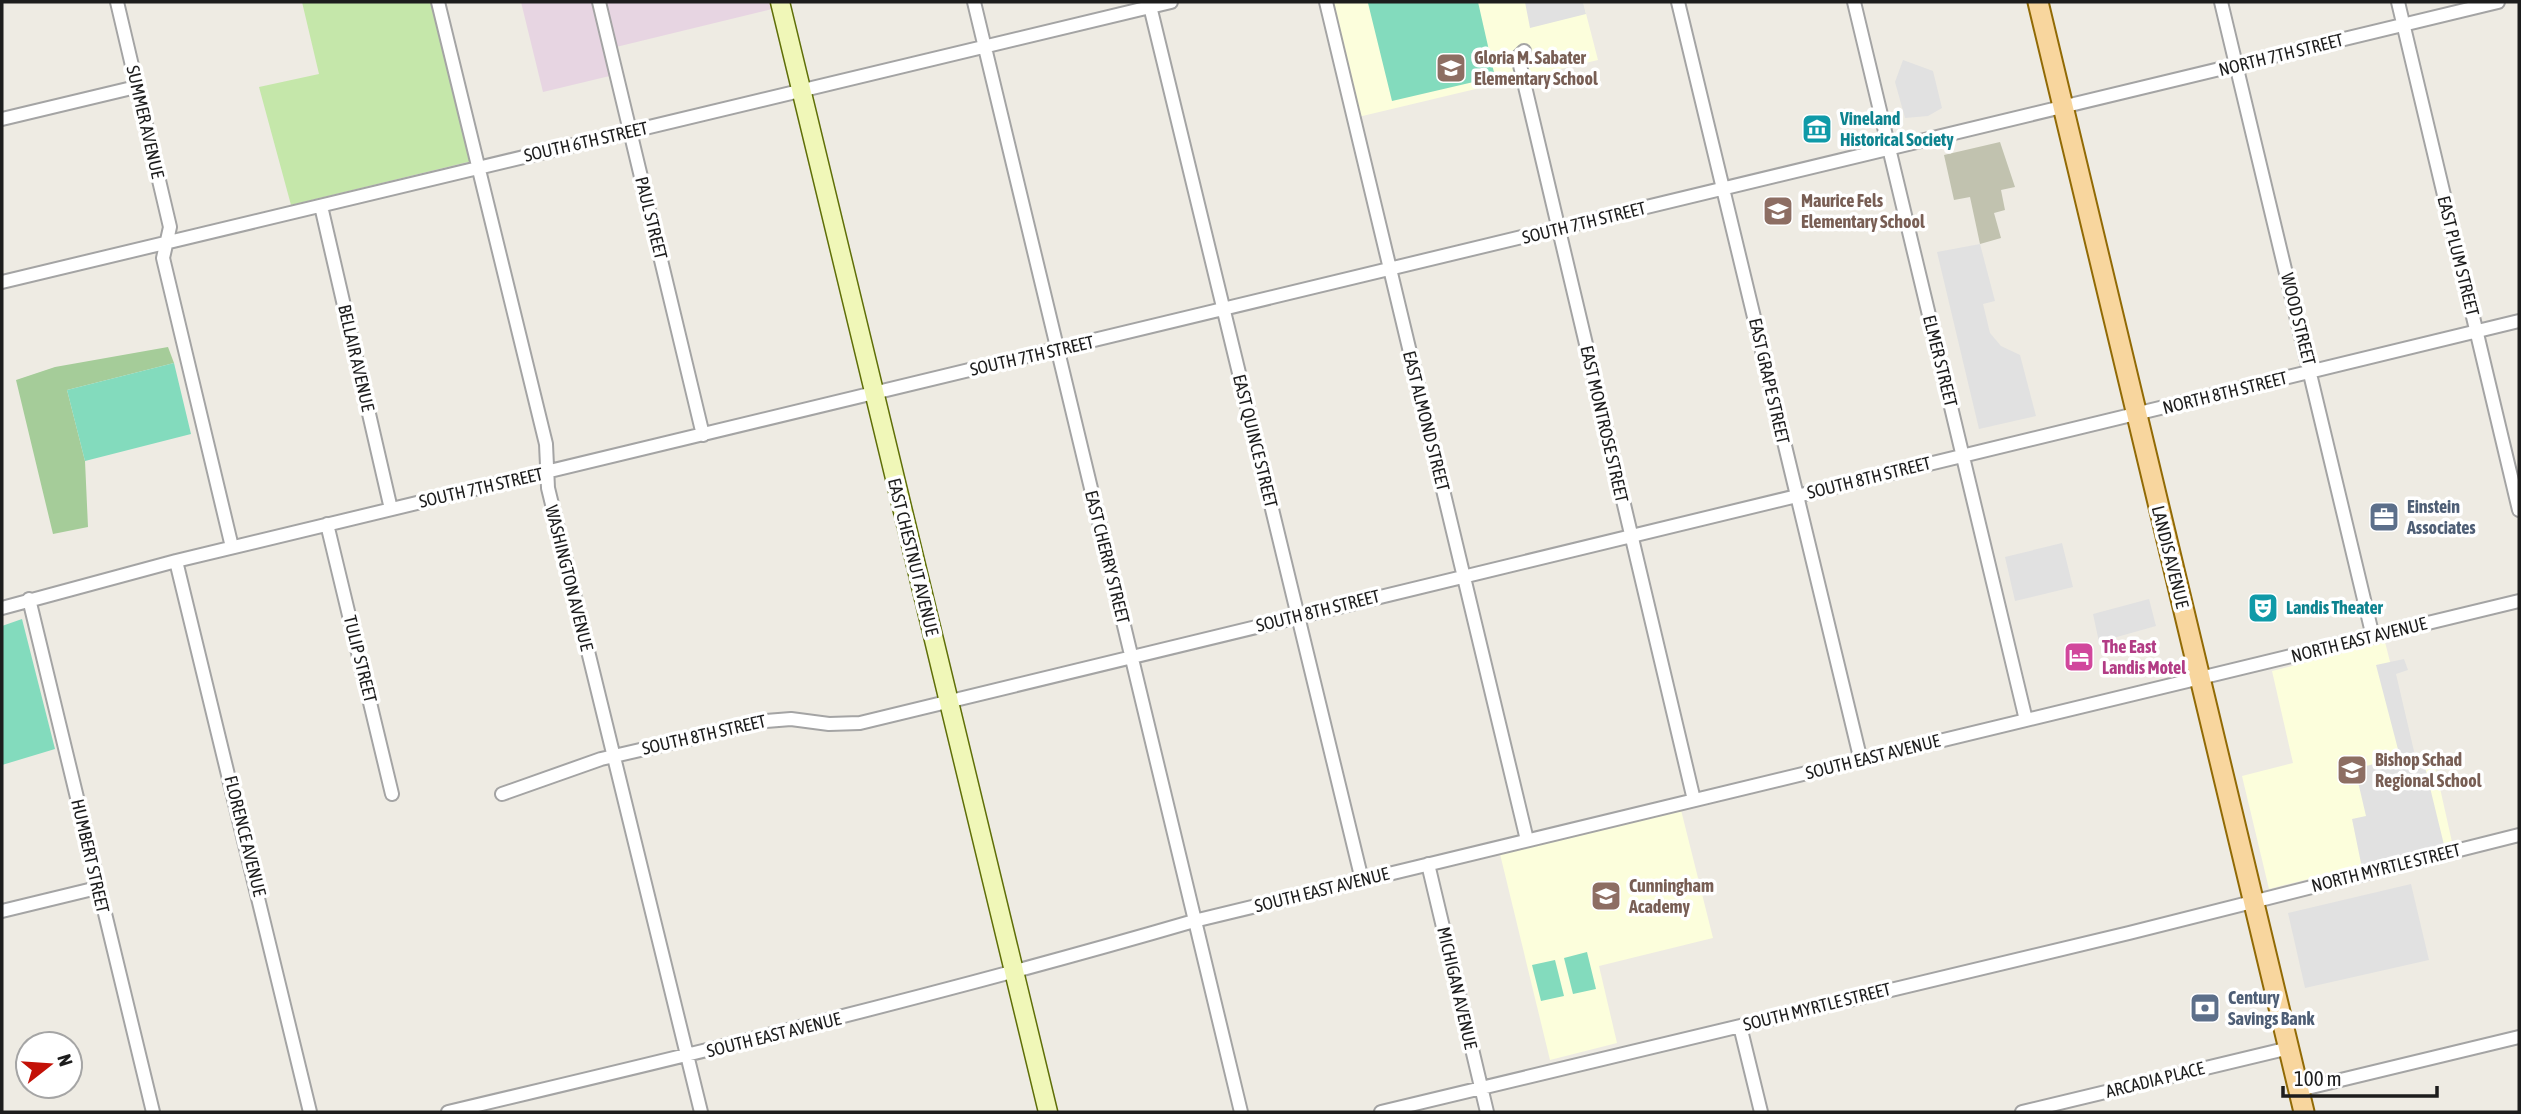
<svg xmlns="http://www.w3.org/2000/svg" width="2521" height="1114" viewBox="0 0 2521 1114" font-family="'Asap Condensed',sans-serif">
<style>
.industrial{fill:#e7d5e2}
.education{fill:#fcfedc}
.construction{fill:#c1c2af}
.grass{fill:#c5e7aa}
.forest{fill:#a5cc99}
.pitch{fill:#83dbbd}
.parking{fill:#e1e1e1}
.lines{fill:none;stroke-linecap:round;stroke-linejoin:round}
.street-casing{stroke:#a4a4a4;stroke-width:16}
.secondary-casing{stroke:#5f6f08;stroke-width:21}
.primary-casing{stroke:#916a05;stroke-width:23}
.street{stroke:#fff;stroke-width:12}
.secondary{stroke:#f0f7b8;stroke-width:18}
.primary{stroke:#f8d69e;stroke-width:19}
.labels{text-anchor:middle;stroke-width:7;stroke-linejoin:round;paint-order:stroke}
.street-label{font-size:18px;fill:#1d1d1d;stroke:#fff}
.education-label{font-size:18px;font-weight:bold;fill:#785e54;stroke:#fff;text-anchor:start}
.culture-label{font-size:18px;font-weight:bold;fill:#0d838f;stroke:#fff;text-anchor:start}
.service-label{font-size:18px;font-weight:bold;fill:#4e5e75;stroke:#fff;text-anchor:start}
.hotel-label{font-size:18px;font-weight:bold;fill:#b23c85;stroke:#fff;text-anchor:start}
</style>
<rect width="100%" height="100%" fill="#eeebe3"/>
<!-- industrial -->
<path class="industrial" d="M 521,2 L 779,2 L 780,7 L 612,48 L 618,74 L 543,92 Z"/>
<!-- education -->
<path class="education" d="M 1326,2 L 1583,2 L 1598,60 L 1354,118 Z
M 2385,642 L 2414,757 L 2432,752 L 2452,842 L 2269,889 L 2242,776 L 2293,763 L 2272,671 Z
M 1681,810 L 1713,938 L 1599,966 L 1617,1043 L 1550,1060 L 1500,854 Z"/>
<!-- construction -->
<path class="construction" d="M 2000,142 L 2015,187 L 2001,190 L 2005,210 L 1994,213 L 2001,238 L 1980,244 L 1970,197 L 1954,200 L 1944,155 Z"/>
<!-- grass -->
<path class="grass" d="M 302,2 L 432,2 L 472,161 L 291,205 L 259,87 L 319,74 Z"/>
<!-- forest -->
<path class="forest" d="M 168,347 L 174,363 L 67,390 L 85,461 L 88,527 L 53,534 L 16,380 L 55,367 Z"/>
<!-- pitch -->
<path class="pitch" d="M 1374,2 L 1478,2 L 1495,77 L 1392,101 L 1368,3 Z
M 174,363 L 191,434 L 85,461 L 67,390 Z
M 22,619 L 55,749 L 2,765 L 2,626 Z
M 1587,952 L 1596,989 L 1573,994 L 1564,958 Z
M 1555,960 L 1564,996 L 1541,1001 L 1532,965 Z"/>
<!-- parking -->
<path class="parking" d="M 1525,2 L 1583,2 L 1586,14 L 1530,28 Z
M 1903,60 L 1933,71 L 1942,108 L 1928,116 L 1905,118 L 1895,82 Z
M 1980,244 L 1995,301 L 1983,304 L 1990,333 L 2001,346 L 2020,355 L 2036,416 L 1979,429 L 1937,252 Z
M 2062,543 L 2073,587 L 2015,601 L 2005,557 Z
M 2149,599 L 2156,626 L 2099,642 L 2093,614 Z
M 2404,659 L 2408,670 L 2396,674 L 2417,764 L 2424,763 L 2446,853 L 2363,873 L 2352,819 L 2366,816 L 2355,769 L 2400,757 L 2376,665 Z
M 2411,884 L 2429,960 L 2305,988 L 2288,913 Z"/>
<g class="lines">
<!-- street casing -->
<g class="street-casing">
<path id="street" d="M 117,2 L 170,227 L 163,258 L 232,547
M 438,2 L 546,444 L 548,488 L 701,1112
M 599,2 L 703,435
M 974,2 L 1241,1112
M 1149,2 L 1362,880
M 1326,2 L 1527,840
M 1678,2 L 1861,761
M 1854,2 L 2026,720
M 2221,2 L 2373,637
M 2398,2 L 2519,510
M 1524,51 L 1518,57 L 1694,800
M 2,119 L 136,87
M 321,206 L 391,509
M 2,282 L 1171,2
M 327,524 L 392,794
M 176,561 L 310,1112
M 29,599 L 153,1112
M 2,608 L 176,561 L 2498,2
M 502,794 L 601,759 L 766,721 L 791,719 L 829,724 L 860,723 L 2519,321
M 1428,864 L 1487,1112
M 2,911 L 97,888
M 1740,1026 L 1761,1112
M 2299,1090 L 2519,1037
M 448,1112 C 698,1053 947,993 1194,921 L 2519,601
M 1381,1112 L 2129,933 L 2519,835
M 2022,1112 L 2289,1048"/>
</g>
<!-- secondary casing -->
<g class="secondary-casing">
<path id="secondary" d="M 780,2 L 1048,1112"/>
</g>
<!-- primary casing -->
<g class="primary-casing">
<path id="primary" d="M 2038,2 L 2304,1112"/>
</g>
<!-- street -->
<use href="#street" class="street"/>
<!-- secondary -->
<use href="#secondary" class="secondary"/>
<!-- primary -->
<use href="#primary" class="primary"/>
</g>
<!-- icons -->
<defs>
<g id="school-square" transform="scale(1.575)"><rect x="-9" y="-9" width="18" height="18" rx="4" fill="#8d6e63" stroke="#fff"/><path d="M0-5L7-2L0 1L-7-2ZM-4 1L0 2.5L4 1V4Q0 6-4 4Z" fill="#fff"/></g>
<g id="museum-square" transform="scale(1.575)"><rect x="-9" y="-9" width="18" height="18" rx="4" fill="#0f9aa8" stroke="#fff"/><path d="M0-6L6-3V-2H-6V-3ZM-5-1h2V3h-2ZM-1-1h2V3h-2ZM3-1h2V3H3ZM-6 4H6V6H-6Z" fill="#fff"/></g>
<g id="office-square" transform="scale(1.575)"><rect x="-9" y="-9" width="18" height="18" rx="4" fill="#5c6f8a" stroke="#fff"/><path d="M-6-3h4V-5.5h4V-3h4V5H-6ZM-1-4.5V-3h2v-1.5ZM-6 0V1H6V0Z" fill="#fff"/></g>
<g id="theatre-square" transform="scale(1.575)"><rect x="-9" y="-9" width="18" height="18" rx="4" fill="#0f9aa8" stroke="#fff"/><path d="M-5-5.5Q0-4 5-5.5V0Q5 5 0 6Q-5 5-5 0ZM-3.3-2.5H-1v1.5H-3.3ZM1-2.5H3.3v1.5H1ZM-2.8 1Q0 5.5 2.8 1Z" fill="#fff"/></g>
<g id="hotel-square" transform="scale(1.575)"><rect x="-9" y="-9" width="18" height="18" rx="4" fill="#d1479c" stroke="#fff"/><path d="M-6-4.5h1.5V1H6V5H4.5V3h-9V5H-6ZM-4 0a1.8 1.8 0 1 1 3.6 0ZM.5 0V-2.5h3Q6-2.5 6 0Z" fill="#fff"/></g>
<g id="bank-square" transform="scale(1.575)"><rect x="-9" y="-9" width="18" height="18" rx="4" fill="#5c6f8a" stroke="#fff"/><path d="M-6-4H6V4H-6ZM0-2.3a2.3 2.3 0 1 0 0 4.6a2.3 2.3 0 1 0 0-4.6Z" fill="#fff"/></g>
</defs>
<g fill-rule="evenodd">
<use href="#school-square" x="1451" y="68"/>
<use href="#museum-square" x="1817" y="129"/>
<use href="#school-square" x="1778" y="211"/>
<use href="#office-square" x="2384" y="517"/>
<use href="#theatre-square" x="2263" y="608"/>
<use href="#hotel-square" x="2079" y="657"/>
<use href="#school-square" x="2352" y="770"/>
<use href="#school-square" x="1606" y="896"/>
<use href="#bank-square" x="2205" y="1008"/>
</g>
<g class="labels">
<!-- street labels -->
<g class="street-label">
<text transform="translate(2281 55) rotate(-14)" y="6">NORTH 7TH STREET</text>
<text transform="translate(145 122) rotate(77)" y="6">SUMMER AVENUE</text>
<text transform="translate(586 142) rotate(-13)" y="6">SOUTH 6TH STREET</text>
<text transform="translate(651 218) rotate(76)" y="6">PAUL STREET</text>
<text transform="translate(1584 223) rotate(-14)" y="6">SOUTH 7TH STREET</text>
<text transform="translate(2458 256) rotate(76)" y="6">EAST PLUM STREET</text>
<text transform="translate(2298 319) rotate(76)" y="6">WOOD STREET</text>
<text transform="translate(1032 356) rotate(-13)" y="6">SOUTH 7TH STREET</text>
<text transform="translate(356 358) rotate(77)" y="6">BELLAIR AVENUE</text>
<text transform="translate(1940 361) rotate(76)" y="6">ELMER STREET</text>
<text transform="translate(1769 381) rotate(77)" y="6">EAST GRAPE STREET</text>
<text transform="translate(2225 393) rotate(-14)" y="6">NORTH 8TH STREET</text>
<text transform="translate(1426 421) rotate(76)" y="6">EAST ALMOND STREET</text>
<text transform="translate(1604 424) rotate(77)" y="6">EAST MONTROSE STREET</text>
<text transform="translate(1255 441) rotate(76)" y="6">EAST QUINCE STREET</text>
<text transform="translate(1869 478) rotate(-14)" y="6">SOUTH 8TH STREET</text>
<text transform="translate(481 488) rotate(-13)" y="6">SOUTH 7TH STREET</text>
<text transform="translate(913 557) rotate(76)" y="6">EAST CHESTNUT AVENUE</text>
<text transform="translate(1107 557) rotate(76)" y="6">EAST CHERRY STREET</text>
<text transform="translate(2170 557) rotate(76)" y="6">LANDIS AVENUE</text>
<text transform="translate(569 578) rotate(76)" y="6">WASHINGTON AVENUE</text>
<text transform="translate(1318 611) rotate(-14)" y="6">SOUTH 8TH STREET</text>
<text transform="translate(2359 640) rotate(-14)" y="6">NORTH EAST AVENUE</text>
<text transform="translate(360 659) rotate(76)" y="6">TULIP STREET</text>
<text transform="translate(704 735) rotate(-13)" y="6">SOUTH 8TH STREET</text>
<text transform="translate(1873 757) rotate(-14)" y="6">SOUTH EAST AVENUE</text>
<text transform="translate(245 836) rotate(76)" y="6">FLORENCE AVENUE</text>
<text transform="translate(90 856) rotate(77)" y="6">HUMBERT STREET</text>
<text transform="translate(2386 868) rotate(-14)" y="6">NORTH MYRTLE STREET</text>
<text transform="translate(1322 890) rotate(-14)" y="6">SOUTH EAST AVENUE</text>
<text transform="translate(1457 988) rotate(77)" y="6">MICHIGAN AVENUE</text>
<text transform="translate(1817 1007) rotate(-14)" y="6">SOUTH MYRTLE STREET</text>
<text transform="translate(774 1035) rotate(-14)" y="6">SOUTH EAST AVENUE</text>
<text transform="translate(2155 1080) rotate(-14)" y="6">ARCADIA PLACE</text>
</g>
<!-- education labels -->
<g class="education-label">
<text x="1474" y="64">Gloria M. Sabater<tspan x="1474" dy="21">Elementary School</tspan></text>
<text x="1801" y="207">Maurice Fels<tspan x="1801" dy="21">Elementary School</tspan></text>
<text x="2375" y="766">Bishop Schad<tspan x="2375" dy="21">Regional School</tspan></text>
<text x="1629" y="892">Cunningham<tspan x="1629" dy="21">Academy</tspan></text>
</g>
<!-- culture labels -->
<g class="culture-label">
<text x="1840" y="125">Vineland<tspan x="1840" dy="21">Historical Society</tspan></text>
<text x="2286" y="614">Landis Theater</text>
</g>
<!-- service labels -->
<g class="service-label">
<text x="2407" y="513">Einstein<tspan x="2407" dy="21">Associates</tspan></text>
<text x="2228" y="1004">Century<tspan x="2228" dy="21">Savings Bank</tspan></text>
</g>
<!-- hotel labels -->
<g class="hotel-label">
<text x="2102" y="653">The East<tspan x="2102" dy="21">Landis Motel</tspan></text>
</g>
</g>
<!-- border -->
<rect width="2521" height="1114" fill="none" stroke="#1d1d1d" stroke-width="7"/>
<!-- north arrow -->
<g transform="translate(49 1065) rotate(73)"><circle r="33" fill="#ffffff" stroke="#a5a5a5" stroke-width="2"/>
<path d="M0-5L12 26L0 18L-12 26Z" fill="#c31107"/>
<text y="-10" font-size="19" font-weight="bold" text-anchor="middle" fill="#1d1d1d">N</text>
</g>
<!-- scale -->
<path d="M2283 1086v10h154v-10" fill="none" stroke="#1d1d1d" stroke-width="3.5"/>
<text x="2294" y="1086" font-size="21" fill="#1d1d1d" stroke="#ffffff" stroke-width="5" paint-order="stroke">100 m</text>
</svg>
